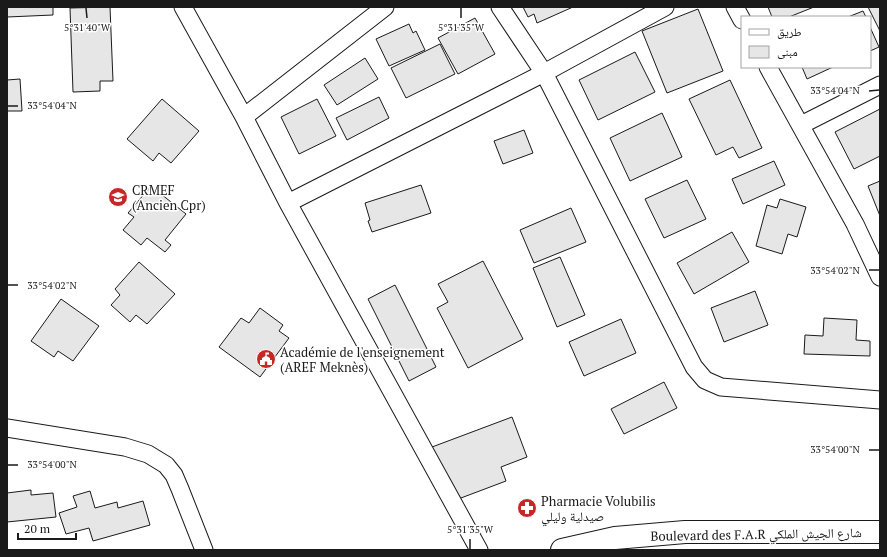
<svg xmlns="http://www.w3.org/2000/svg" width="887" height="557" viewBox="0 0 887 557" font-family="'PT Serif','Noto Naskh Arabic',serif">
<style>
.building{fill:#e6e6e6;stroke:#1a1a1a}
.lines{fill:none;stroke-linecap:round;stroke-linejoin:round}
.minor-casing{stroke:#1a1a1a;stroke-width:19}
.primary-casing{stroke:#1a1a1a;stroke-width:24}
.minor{stroke:#fff;stroke-width:17}
.primary{stroke:#fff;stroke-width:22}
.ticks{fill:none;stroke:#1a1a1a;stroke-width:1.5}
.labels{text-anchor:middle;stroke-width:3;stroke-linejoin:round;paint-order:stroke}
.poi-label{font-size:13px;fill:#1a1a1a;stroke:#fff;text-anchor:start}
.street-label{font-size:13px;fill:#1a1a1a;stroke:#fff}
.ticks-label{font-size:10px;text-anchor:middle;fill:#1a1a1a;stroke:#fff;stroke-width:3;stroke-linejoin:round;paint-order:stroke}
</style>
<rect width="100%" height="100%" fill="#fff"/>
<!-- building -->
<path class="building" d="M 7,7 L 53,7 L 53,15 L 7,17 Z
M 110,7 L 113,81 L 100,81 L 100,91 L 73,92 L 70,8 Z
M 523,7 L 573,7 L 537,23 L 534,14 L 528,17 Z
M 768,7 L 814,7 L 789,17 L 772,17 Z
M 868,7 L 880,7 L 880,31 Z
M 698,9 L 723,71 L 667,93 L 642,31 Z
M 863,11 L 866,17 L 848,17 Z
M 475,18 L 495,54 L 458,74 L 438,38 Z
M 409,24 L 413,33 L 416,31 L 425,50 L 389,66 L 376,39 Z
M 870,27 L 879,47 L 870,51 Z
M 440,44 L 455,74 L 406,98 L 391,68 Z
M 635,52 L 655,92 L 598,120 L 579,80 Z
M 365,58 L 378,79 L 337,105 L 324,85 Z
M 802,67 L 833,67 L 807,79 Z
M 20,79 L 22,111 L 7,111 L 7,80 Z
M 730,80 L 762,148 L 739,158 L 733,147 L 716,155 L 689,99 Z
M 379,97 L 389,118 L 347,140 L 336,118 Z
M 162,99 L 199,131 L 171,163 L 159,153 L 153,161 L 127,139 Z
M 317,99 L 336,136 L 299,154 L 281,117 Z
M 880,109 L 880,156 L 854,169 L 835,132 Z
M 662,113 L 682,157 L 630,181 L 610,138 Z
M 524,130 L 533,153 L 503,164 L 494,141 Z
M 774,161 L 785,185 L 743,204 L 732,179 Z
M 687,180 L 706,219 L 664,238 L 645,199 Z
M 880,181 L 880,216 L 868,186 Z
M 421,185 L 431,213 L 372,232 L 368,221 L 370,220 L 365,203 Z
M 151,186 L 186,214 L 165,240 L 171,245 L 165,252 L 147,238 L 141,245 L 123,230 L 134,217 L 128,213 Z
M 780,199 L 806,207 L 797,237 L 788,234 L 782,254 L 756,246 L 767,205 L 777,208 Z
M 571,208 L 586,242 L 534,263 L 520,230 Z
M 732,232 L 749,262 L 694,294 L 677,263 Z
M 560,257 L 585,315 L 557,327 L 533,268 Z
M 483,261 L 523,339 L 468,368 L 437,308 L 448,302 L 438,284 Z
M 139,262 L 175,294 L 147,324 L 136,315 L 130,322 L 111,305 L 120,295 L 115,289 Z
M 395,285 L 436,367 L 409,381 L 368,299 Z
M 755,291 L 768,325 L 724,342 L 711,308 Z
M 61,299 L 99,326 L 73,361 L 58,351 L 54,357 L 31,341 Z
M 260,308 L 283,325 L 279,331 L 289,338 L 260,377 L 219,347 L 241,318 L 249,323 Z
M 824,318 L 857,320 L 856,340 L 870,341 L 870,356 L 804,354 L 805,335 L 823,336 Z
M 621,319 L 636,353 L 584,376 L 569,342 Z
M 664,382 L 677,408 L 624,434 L 611,409 Z
M 512,417 L 527,457 L 501,467 L 506,481 L 453,501 L 432,447 Z
M 7,490 L 7,493 L 31,490 L 31,495 L 53,493 L 56,517 L 7,522 Z
M 90,491 L 95,508 L 117,502 L 118,508 L 143,501 L 150,525 L 93,541 L 89,528 L 66,534 L 59,513 L 77,507 L 73,496 Z"/>
<g class="lines">
<!-- minor casing -->
<g class="minor-casing">
<path id="minor" d="M 183,7 L 244,117 L 288,203 L 479,550
M 500,7 L 544,73 L 694,367 L 705,380 L 721,387 L 880,400
M 735,7 L 742,20
M 768,67 L 855,224 L 880,277
M 244,117 L 385,7
M 801,125 L 880,85
M 288,203 L 544,73 L 665,7
M 7,428 L 125,447 L 148,454 L 166,465 L 174,475 L 180,489 L 204,550"/>
</g>
<!-- primary casing -->
<g class="primary-casing">
<path id="primary" d="M 562,550 L 615,538 L 685,532 L 880,532"/>
</g>
<!-- minor -->
<use href="#minor" class="minor"/>
<!-- primary -->
<use href="#primary" class="primary"/>
</g>
<!-- ticks -->
<path class="ticks" d="M 86,8 L 87,18M 461,8 L 461,18M 869,91 L 879,90M 8,106 L 18,106M 869,270 L 879,270M 8,285 L 18,285M 869,450 L 879,450M 8,465 L 18,465M 470,539 L 470,549"/>
<!-- icons -->
<defs>
<g id="university-disc" transform="scale(1)"><circle r="9.5" fill="#c62828" stroke="#fff"/><path d="M0-5L7-2L0 1L-7-2ZM-4 1L0 2.5L4 1V4Q0 6-4 4Z" fill="#fff"/></g>
<g id="civic-disc" transform="scale(1)"><circle r="9.5" fill="#c62828" stroke="#fff"/><path d="M-.6-6.5H3V-4.5H.6V-3L4-1V1h2V6H-6V1h2V-1L-.6-3ZM-1.2 2.5V6h2.4V2.5Z" fill="#fff"/></g>
<g id="pharmacy-disc" transform="scale(1)"><circle r="9.5" fill="#c62828" stroke="#fff"/><path d="M-2-6h4v4h4v4h-4v4h-4v-4h-4v-4h4Z" fill="#fff"/></g>
</defs>
<g fill-rule="evenodd">
<use href="#university-disc" x="118" y="197"/>
<use href="#civic-disc" x="266" y="359"/>
<use href="#pharmacy-disc" x="527" y="508"/>
</g>
<g class="labels">
<!-- poi labels -->
<g class="poi-label">
<text x="132" y="195">CRMEF<tspan x="132" dy="15">(Ancien Cpr)</tspan></text>
<text x="280" y="357">Académie de l'enseignement<tspan x="280" dy="15">(AREF Meknès)</tspan></text>
<text x="541" y="506">Pharmacie Volubilis<tspan x="541" dy="15">صيدلية وليلي</tspan></text>
</g>
<!-- street labels -->
<g class="street-label">
<text transform="translate(756 534) rotate(-1)" y="5">Boulevard des F.A.R شارع الجيش الملكي</text>
</g>
</g>
<g class="ticks-label">
<text x="87" y="31">5°31'40"W</text>
<text x="461" y="31">5°31'35"W</text>
<text x="835" y="94">33°54'04"N</text>
<text x="52" y="109">33°54'04"N</text>
<text x="835" y="274">33°54'02"N</text>
<text x="52" y="289">33°54'02"N</text>
<text x="835" y="453">33°54'00"N</text>
<text x="52" y="468">33°54'00"N</text>
<text x="470" y="533">5°31'35"W</text>
</g>
<!-- border -->
<rect width="887" height="557" fill="none" stroke="#1a1a1a" stroke-width="16"/>
<!-- legend -->
<rect x="741" y="16" width="130" height="52" fill="#ffffff" stroke="#a3a3a3"/>
<rect x="749" y="29" width="20" height="6" fill="#ffffff" stroke="#a3a3a3"/>
<text x="777" y="36" font-size="12" fill="#1a1a1a">طريق</text>
<rect x="749" y="46" width="20" height="12" fill="#e6e6e6" stroke="#a3a3a3"/>
<text x="777" y="56" font-size="12" fill="#1a1a1a">مبنى</text>
<!-- scale -->
<path d="M18 533v6h58v-6" fill="none" stroke="#1a1a1a" stroke-width="2"/>
<text x="24" y="533" font-size="12" fill="#1a1a1a" stroke="#ffffff" stroke-width="3" paint-order="stroke">20 m</text>
</svg>
